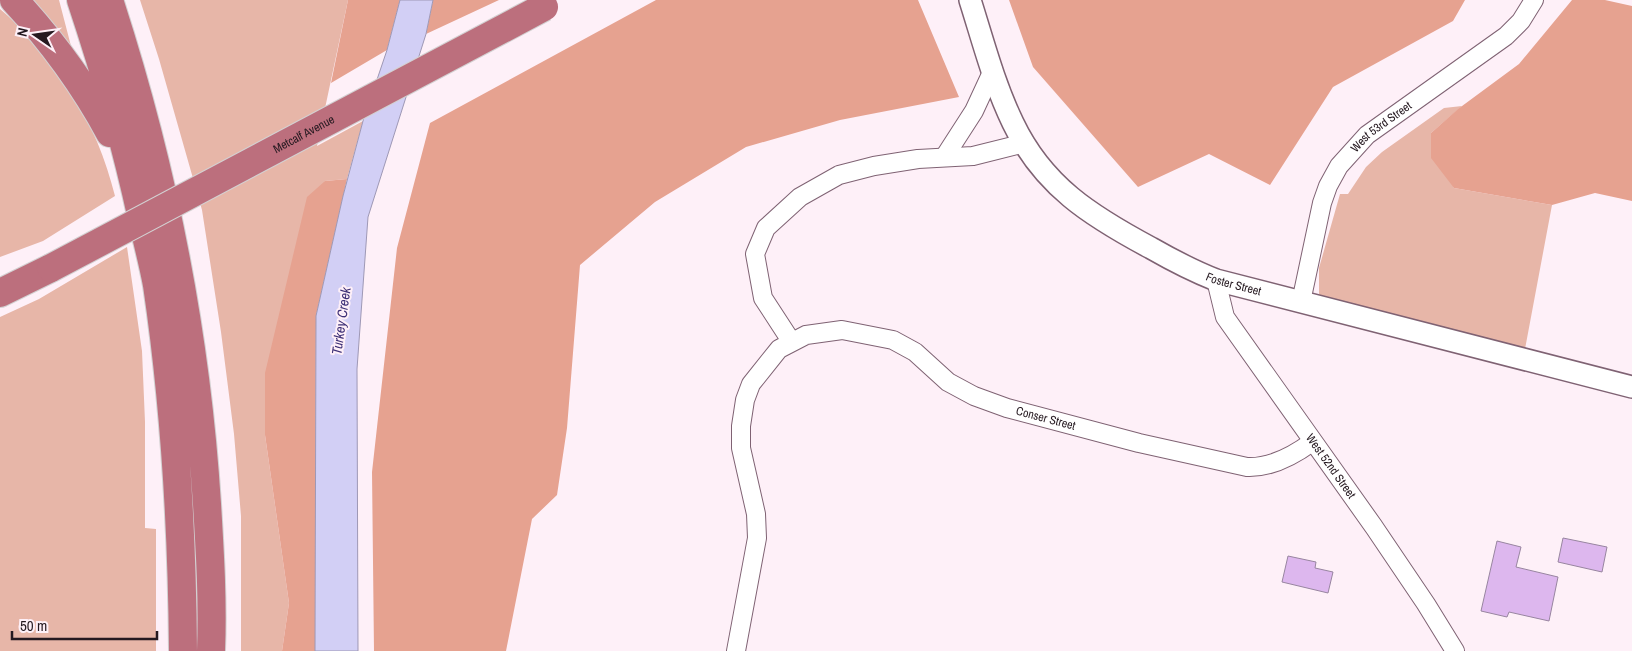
<svg xmlns="http://www.w3.org/2000/svg" width="1632" height="651" viewBox="0 0 1632 651" font-family="'Archivo Narrow',sans-serif">
<style>
.green{fill:#e7b6a8}
.forest{fill:#e6a290}
.water{fill:#d2cff5;stroke:#9e98b5}
.building{fill:#ddb7ee;stroke:#9885a0}
.lines{fill:none;stroke-linecap:round;stroke-linejoin:round}
.minor-casing{stroke:#7f6273;stroke-width:20}
.tertiary-casing{stroke:#7f6273;stroke-width:24}
.motorway-casing{stroke:#d3d1d2;stroke-width:30}
.minor{stroke:#fff;stroke-width:18}
.tertiary{stroke:#fff;stroke-width:21}
.motorway{stroke:#bc6f7d;stroke-width:28}
.motorway-bridge-casing{stroke:#d3d1d2;stroke-width:30;stroke-linecap:butt}
.motorway-bridge{stroke:#bc6f7d;stroke-width:28}
.labels{text-anchor:middle;stroke-width:4;stroke-linejoin:round;paint-order:stroke}
.street-label{font-size:12px;fill:#251920;stroke:#fef0f8}
.water-label{font-size:14px;font-style:italic;fill:#3e3076;stroke:#fef0f8}
</style>
<rect width="100%" height="100%" fill="#fef0f8"/>
<!-- green -->
<path class="green" d="M 25,0 L 59,0 L 71,46 Z
M 140,0 L 348,0 L 317,146 L 363,121 L 347,179 L 325,181 L 265,435 L 289,603 L 282,651 L 241,651 L 241,516 L 234,434 L 221,332 L 202,210 L 159,59 Z
M 0,9 C 58,57 97,123 115,196 L 43,241 L 0,257 Z
M 1462,106 L 1431,133 L 1454,188 L 1552,205 L 1525,349 L 1330,304 L 1319,294 L 1319,268 L 1340,194 L 1348,194 L 1366,167 L 1382,152 L 1444,108 Z
M 127,247 L 142,351 L 145,422 L 145,528 L 156,529 L 156,651 L 0,651 L 0,317 L 39,299 Z"/>
<!-- forest -->
<path class="forest" d="M 348,0 L 400,0 L 387,50 L 331,83 Z
M 433,0 L 499,0 L 426,34 Z
M 656,0 L 918,0 L 959,97 L 840,120 L 746,147 L 655,202 L 580,265 L 567,428 L 557,495 L 532,519 L 506,651 L 374,651 L 372,472 L 397,248 L 430,123 Z
M 1009,0 L 1465,0 L 1453,21 L 1333,87 L 1270,185 L 1209,154 L 1138,187 L 1033,67 Z
M 1572,0 L 1605,0 L 1632,6 L 1632,201 L 1595,193 L 1552,205 L 1454,188 L 1431,158 L 1431,133 L 1458,109 L 1519,64 Z
M 347,179 L 316,316 L 315,651 L 282,651 L 289,603 L 265,435 L 265,373 L 307,197 L 325,181 Z"/>
<!-- water -->
<path class="water" d="M 400,0 L 433,0 L 426,34 L 368,217 L 357,369 L 358,651 L 315,651 L 316,316 L 343,196 L 363,121 L 387,50 Z"/>
<!-- building -->
<path class="building" d="M 1563,538 L 1607,547 L 1602,572 L 1558,562 Z
M 1497,541 L 1521,547 L 1516,567 L 1558,577 L 1549,621 L 1509,612 L 1507,617 L 1481,611 Z
M 1288,556 L 1316,562 L 1315,568 L 1333,572 L 1328,593 L 1282,582 Z"/>
<g class="lines">
<!-- minor casing -->
<g class="minor-casing">
<g id="minor">
<path d="M 945,156 L 974,111 L 993,70"/>
<path id="s1" d="M 1216,280 L 1225,317 L 1374,527 L 1426,604 L 1455,651"/>
<path id="s2" d="M 1301,302 L 1322,203 L 1328,186 L 1339,166 L 1367,135 L 1506,36 L 1521,21 L 1534,0"/>
<path d="M 791,341 L 763,298 L 755,254 L 766,228 L 800,197 L 839,175 L 874,166 L 918,159 L 973,156 L 1025,143"/>
<path id="s3" d="M 736,651 L 757,538 L 756,514 L 741,448 L 741,426 L 745,400 L 751,384 L 779,349 L 806,335 L 842,330 L 893,340 L 915,352 L 948,382 L 974,396 L 1007,408 L 1139,443 L 1247,467 C 1271,468 1293,456 1312,442"/>
</g>
</g>
<!-- tertiary casing -->
<g class="tertiary-casing">
<g id="tertiary">
<path id="s4" d="M 970,0 C 983,41 994,84 1013,123 C 1043,186 1091,216 1151,248 C 1172,260 1193,271 1216,280 L 1632,387"/>
</g>
</g>
<!-- motorway casing -->
<g class="motorway-casing">
<path id="motorway" d="M 14,0 C 52,41 83,83 110,133
M 81,0 C 105,72 126,145 142,219 C 147,241 153,263 157,285 C 175,407 182,528 183,651
M 109,0 C 163,166 196,329 207,504 C 210,553 213,602 211,651
M 0,293 L 51,268"/>
</g>
<!-- minor -->
<use href="#minor" class="minor"/>
<!-- tertiary -->
<use href="#tertiary" class="tertiary"/>
<!-- motorway -->
<use href="#motorway" class="motorway"/>
<!-- motorway-bridge casing -->
<g class="motorway-bridge-casing">
<g id="motorway-bridge">
<path id="s5" d="M 51,268 L 544,7"/>
</g>
</g>
<!-- motorway-bridge -->
<use href="#motorway-bridge" class="motorway-bridge"/>
</g>
<g class="labels">
<!-- street labels -->
<g class="street-label">
<text dy="4" stroke="none"><textPath href="#s2" startOffset="200">West 53rd Street</textPath></text>
<text dy="4" stroke="none"><textPath href="#s5" startOffset="286">Metcalf Avenue</textPath></text>
<text dy="4" stroke="none"><textPath href="#s4" startOffset="411">Foster Street</textPath></text>
<text dy="4" stroke="none"><textPath href="#s3" startOffset="610">Conser Street</textPath></text>
<text dy="4" stroke="none"><textPath href="#s1" startOffset="221">West 52nd Street</textPath></text>
</g>
<!-- water labels -->
<g class="water-label">
<text transform="translate(341 321) rotate(-82)" y="5">Turkey Creek</text>
</g>
</g>
<!-- north arrow -->
<g transform="translate(35 35) rotate(283)" stroke="#fef0f8" stroke-width="4" paint-order="stroke">
<path d="M0-4L9 19L0 12L-9 19Z" fill="#251920"/>
<text y="-8" font-size="14" font-weight="bold" text-anchor="middle" fill="#251920">N</text>
</g>
<!-- scale -->
<path d="M12 631v8h145v-8" fill="none" stroke="#251920" stroke-width="2.5"/>
<text x="20" y="631" font-size="15" fill="#251920" stroke="#fef0f8" stroke-width="4" paint-order="stroke">50 m</text>
</svg>
